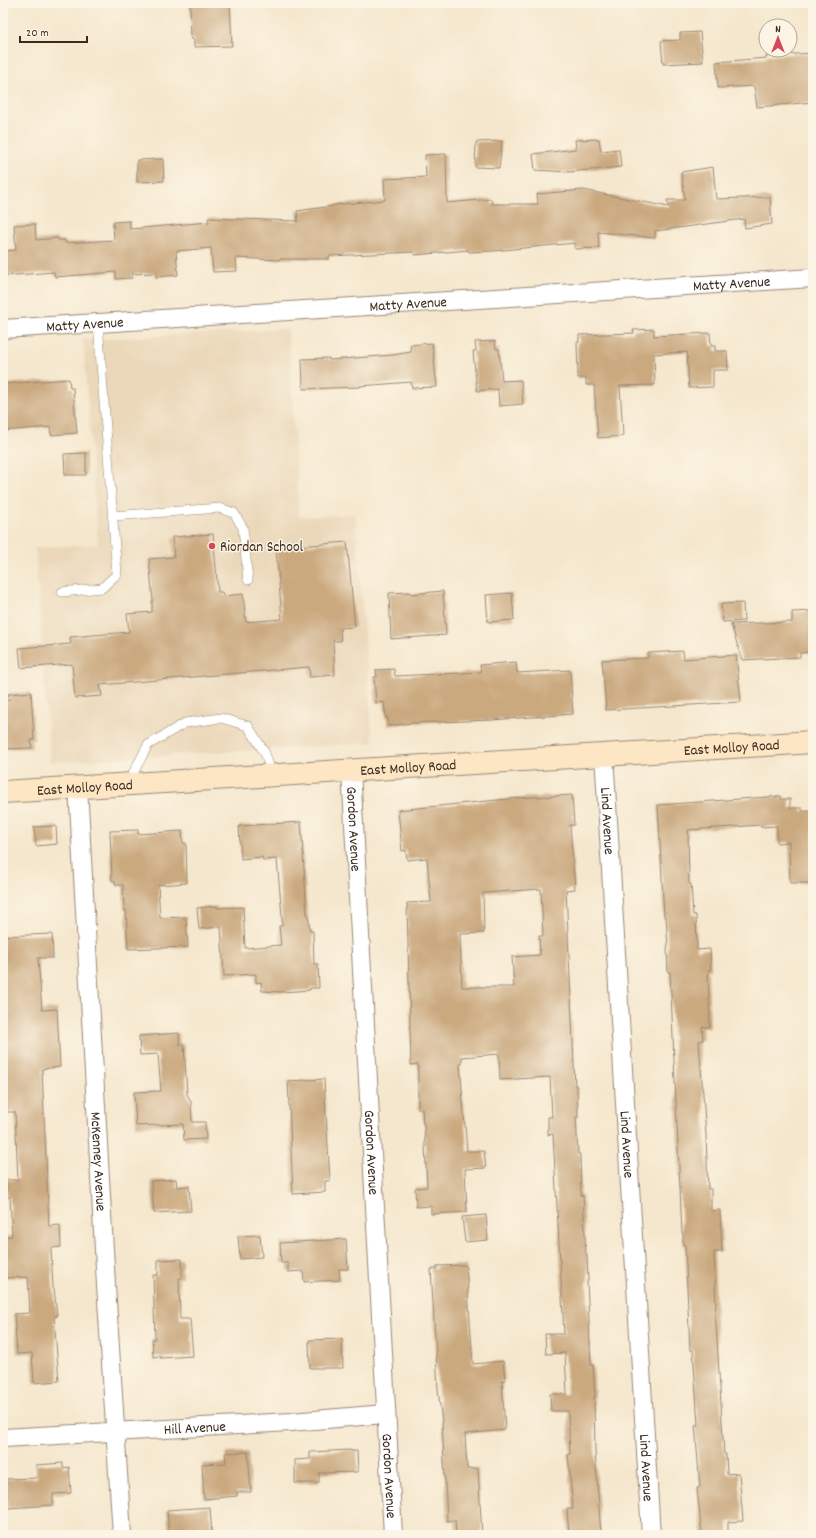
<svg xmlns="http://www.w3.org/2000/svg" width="816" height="1538" viewBox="0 0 816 1538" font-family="Dekko,sans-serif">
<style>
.built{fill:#ebd8ba}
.building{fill:#caa97f;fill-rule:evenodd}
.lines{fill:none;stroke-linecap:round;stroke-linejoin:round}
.lane-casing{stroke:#988876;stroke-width:10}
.street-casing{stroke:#988876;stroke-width:20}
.secondary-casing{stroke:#988876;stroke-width:24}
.lane{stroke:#fff;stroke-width:9}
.street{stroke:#fff;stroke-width:18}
.secondary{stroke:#fce6c4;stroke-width:22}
.poi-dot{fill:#d1495b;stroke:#fcf5e5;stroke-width:1.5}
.labels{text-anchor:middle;stroke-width:3;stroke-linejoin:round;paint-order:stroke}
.street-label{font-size:15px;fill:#3b2a1e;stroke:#fcf5e5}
.poi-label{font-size:15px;fill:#3b2a1e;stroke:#fcf5e5;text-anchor:start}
</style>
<rect width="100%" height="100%" fill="#fcf5e5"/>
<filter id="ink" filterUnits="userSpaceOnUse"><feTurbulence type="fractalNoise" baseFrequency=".025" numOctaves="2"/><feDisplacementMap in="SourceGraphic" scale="8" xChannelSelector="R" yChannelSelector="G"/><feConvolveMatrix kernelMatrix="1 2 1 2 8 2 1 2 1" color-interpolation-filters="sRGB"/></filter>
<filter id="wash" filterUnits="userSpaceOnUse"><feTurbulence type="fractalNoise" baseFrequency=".012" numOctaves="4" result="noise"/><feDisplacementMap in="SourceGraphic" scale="16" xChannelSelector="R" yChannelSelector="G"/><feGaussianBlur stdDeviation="0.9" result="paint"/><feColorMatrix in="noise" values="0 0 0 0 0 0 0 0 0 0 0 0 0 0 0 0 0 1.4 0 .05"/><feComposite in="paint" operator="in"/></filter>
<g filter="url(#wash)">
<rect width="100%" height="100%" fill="#f5e7cd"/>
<!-- built -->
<path class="built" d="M 288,329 L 299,517 L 355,514 L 373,743 L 50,762 L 35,548 L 98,544 L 83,340 Z"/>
<g id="blocks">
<!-- building -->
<path class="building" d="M 196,3 L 230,3 L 232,46 L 194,47 L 194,39 L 191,39 L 190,4 Z
M 700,32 L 703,62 L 663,64 L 661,41 L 680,40 L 680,33 Z
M 813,53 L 813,102 L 757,107 L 754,86 L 718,88 L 716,62 L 767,58 L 766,56 Z
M 599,139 L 601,151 L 619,149 L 621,167 L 569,172 L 535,170 L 533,154 L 576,149 L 575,140 Z
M 502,141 L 499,168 L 475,167 L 476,142 Z
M 446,154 L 447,203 L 491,199 L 492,204 L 538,204 L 537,194 L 583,190 L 669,207 L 667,200 L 685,200 L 681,172 L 713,167 L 716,199 L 770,197 L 772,224 L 745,228 L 744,219 L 655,231 L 655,238 L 598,232 L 599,248 L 575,249 L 575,243 L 493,251 L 469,252 L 468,250 L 415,255 L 414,252 L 329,256 L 329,259 L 279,259 L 279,260 L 236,258 L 237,271 L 213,272 L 211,248 L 176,251 L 178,275 L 156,277 L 156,273 L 132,274 L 132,278 L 116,279 L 116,272 L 55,277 L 54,272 L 3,276 L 3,251 L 16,250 L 14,225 L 35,224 L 36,240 L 58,238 L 58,240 L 65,240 L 65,243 L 114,240 L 113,222 L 130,221 L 130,229 L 209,222 L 208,218 L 298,221 L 297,211 L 333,206 L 333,205 L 385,200 L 384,179 L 426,177 L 425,155 Z
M 163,159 L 164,181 L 137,182 L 137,160 Z
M 654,329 L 654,336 L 710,333 L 711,346 L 715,346 L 715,351 L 727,351 L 728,370 L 713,370 L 713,387 L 689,388 L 687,352 L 654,354 L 655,385 L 620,386 L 623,436 L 598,438 L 594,385 L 586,385 L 586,378 L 578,378 L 577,342 L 579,342 L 579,335 L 634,333 L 633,330 Z
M 495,341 L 496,349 L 499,349 L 502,381 L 521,380 L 523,404 L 499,406 L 498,389 L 477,391 L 473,351 L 476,351 L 475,342 Z
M 432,343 L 437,387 L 412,388 L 411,382 L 360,386 L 360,387 L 303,389 L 302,359 L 329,358 L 329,360 L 393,355 L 411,352 L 410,345 Z
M 69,379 L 70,388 L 73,388 L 77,433 L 51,435 L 50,427 L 3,431 L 3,384 Z
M 86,453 L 86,475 L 65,475 L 64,454 Z
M 213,534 L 218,592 L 222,592 L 223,596 L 243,594 L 246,622 L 282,619 L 276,548 L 347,542 L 355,627 L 340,628 L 341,641 L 333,641 L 335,675 L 310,677 L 309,667 L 100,685 L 102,696 L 75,698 L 72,664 L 21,668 L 19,648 L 71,644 L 70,637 L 129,632 L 127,614 L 152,612 L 152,601 L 153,601 L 149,559 L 174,557 L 172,537 Z
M 443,591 L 446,635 L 391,639 L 389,593 L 410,592 L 411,594 Z
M 512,593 L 514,620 L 488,622 L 486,595 Z
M 743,603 L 744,621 L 723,622 L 721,604 Z
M 813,611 L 813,652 L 800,653 L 800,657 L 742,660 L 731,624 L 792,622 L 792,612 Z
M 683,651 L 684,659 L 736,655 L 741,702 L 606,710 L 602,660 L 648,658 L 648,653 Z
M 516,662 L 517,673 L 570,670 L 573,714 L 492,720 L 411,723 L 388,726 L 388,718 L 386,718 L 384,702 L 376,703 L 374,677 L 377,677 L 376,670 L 394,669 L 395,676 L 481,672 L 480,665 Z
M 31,692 L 34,740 L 31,740 L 32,748 L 6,749 L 6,742 L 3,742 L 3,701 L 9,700 L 8,694 Z
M 572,795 L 574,825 L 570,825 L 575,889 L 566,890 L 575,1086 L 577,1086 L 578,1117 L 576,1117 L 578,1154 L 580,1154 L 581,1196 L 583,1195 L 586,1255 L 587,1255 L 588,1281 L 587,1281 L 591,1365 L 593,1365 L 595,1397 L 594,1397 L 595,1451 L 601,1535 L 569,1535 L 567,1509 L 573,1509 L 568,1454 L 570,1454 L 568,1411 L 551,1411 L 550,1394 L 567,1394 L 565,1353 L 546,1354 L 545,1334 L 564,1334 L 553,1134 L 548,1135 L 548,1117 L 552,1117 L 550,1077 L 500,1080 L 499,1054 L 462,1057 L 462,1064 L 460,1064 L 467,1151 L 484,1151 L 486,1168 L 465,1169 L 467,1212 L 431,1214 L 431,1206 L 416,1207 L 415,1188 L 427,1187 L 424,1124 L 423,1124 L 422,1109 L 418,1109 L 418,1064 L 411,1065 L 407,903 L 431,902 L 427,858 L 407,860 L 406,850 L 402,851 L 398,810 L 518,798 ZM 541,889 L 543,936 L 539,936 L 540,955 L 512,957 L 514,987 L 462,987 L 460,934 L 484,933 L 483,893 Z
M 781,796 L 781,799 L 790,799 L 790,808 L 802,808 L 802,811 L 813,811 L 813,883 L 790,883 L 789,842 L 777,843 L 777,826 L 761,827 L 761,825 L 688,830 L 689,884 L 691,884 L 693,915 L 696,915 L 697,950 L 710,949 L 711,970 L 708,970 L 710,1027 L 702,1027 L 703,1040 L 699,1041 L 706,1135 L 708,1189 L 711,1189 L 711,1211 L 720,1210 L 722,1252 L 714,1252 L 716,1308 L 715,1308 L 724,1454 L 726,1454 L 727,1474 L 739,1473 L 743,1521 L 728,1522 L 728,1535 L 702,1535 L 697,1488 L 700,1487 L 695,1425 L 698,1425 L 693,1350 L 690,1350 L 685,1245 L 683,1245 L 683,1233 L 682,1233 L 670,972 L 668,972 L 667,948 L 668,947 L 666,917 L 664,917 L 658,805 Z
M 301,822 L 307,914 L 308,914 L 310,931 L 313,931 L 314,964 L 318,964 L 319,988 L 310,988 L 310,990 L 283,992 L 262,991 L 261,982 L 256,983 L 256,974 L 224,976 L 221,927 L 199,929 L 197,908 L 217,906 L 217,908 L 243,907 L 245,948 L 281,945 L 279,926 L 282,926 L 282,916 L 277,859 L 263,860 L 262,857 L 241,859 L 239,826 Z
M 56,826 L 57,844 L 36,846 L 34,827 Z
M 138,830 L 138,834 L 182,831 L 183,843 L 186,843 L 187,883 L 158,885 L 160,918 L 186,917 L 188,947 L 128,949 L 126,910 L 124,910 L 123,885 L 116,885 L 115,881 L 112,881 L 110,831 Z
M 52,934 L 53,958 L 38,958 L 42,1010 L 57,1009 L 60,1067 L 42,1069 L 49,1226 L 60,1225 L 61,1247 L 51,1248 L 53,1288 L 54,1288 L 57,1316 L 54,1317 L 59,1381 L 34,1383 L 32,1353 L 17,1354 L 14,1314 L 30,1313 L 28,1277 L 3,1278 L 3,1260 L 6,1260 L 5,1237 L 12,1236 L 10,1197 L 7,1197 L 6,1180 L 18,1180 L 15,1112 L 7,1112 L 6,1085 L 3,1085 L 3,936 Z
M 179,1033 L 180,1045 L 184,1044 L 187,1094 L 191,1102 L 192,1122 L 205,1122 L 206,1139 L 184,1140 L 183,1124 L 136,1126 L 134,1092 L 161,1091 L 158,1054 L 140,1055 L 139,1036 Z
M 324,1079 L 330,1181 L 325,1181 L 325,1192 L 293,1194 L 288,1081 Z
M 176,1179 L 177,1187 L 189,1186 L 191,1211 L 154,1213 L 151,1181 Z
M 486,1215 L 488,1240 L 465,1242 L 462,1217 Z
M 260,1235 L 262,1257 L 240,1259 L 238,1236 Z
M 346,1239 L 348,1269 L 339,1269 L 340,1280 L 304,1282 L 303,1271 L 288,1272 L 288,1263 L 281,1263 L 280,1243 Z
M 182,1259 L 182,1278 L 179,1278 L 180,1319 L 190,1319 L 193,1356 L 160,1358 L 160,1356 L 153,1357 L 152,1339 L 155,1339 L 153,1275 L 158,1275 L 158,1260 Z
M 466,1265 L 473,1364 L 503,1361 L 505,1380 L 502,1381 L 505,1430 L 465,1434 L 467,1469 L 478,1468 L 482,1535 L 456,1535 L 455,1520 L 447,1521 L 442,1422 L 438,1389 L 431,1269 L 437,1269 L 437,1266 Z
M 342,1339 L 343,1368 L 310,1368 L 309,1340 Z
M 351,1450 L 351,1451 L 357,1451 L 358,1472 L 319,1473 L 319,1483 L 295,1483 L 295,1460 L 310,1459 L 310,1452 Z
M 248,1452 L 251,1492 L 237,1492 L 237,1496 L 204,1499 L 202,1464 L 226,1463 L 225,1453 Z
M 63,1463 L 63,1468 L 69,1467 L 71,1493 L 53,1494 L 53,1505 L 8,1508 L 6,1479 L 37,1478 L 36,1465 Z
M 210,1507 L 212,1535 L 169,1535 L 167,1510 Z"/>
</g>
</g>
<g filter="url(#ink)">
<use href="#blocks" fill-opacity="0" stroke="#988876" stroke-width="1"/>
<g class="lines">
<!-- lane casing -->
<g class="lane-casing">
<path id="lane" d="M 112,516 L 220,508 L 234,513 L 243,528 L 248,580
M 62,592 L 102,588 L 117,574 L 98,323
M 128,783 L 148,745 L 185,723 L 221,718 L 248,726 L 265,753 L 272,775"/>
</g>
<!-- street casing -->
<g class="street-casing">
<g id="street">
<path id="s1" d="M 3,329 L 813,278"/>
<path id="s2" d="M 604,754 L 651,1535"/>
<path id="s3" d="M 351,770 L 393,1535"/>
<path id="s4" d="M 78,787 L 106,1285 L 122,1535"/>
<path id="s5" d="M 3,1438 L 291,1422 L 385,1414"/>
</g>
</g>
<!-- secondary casing -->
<g class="secondary-casing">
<g id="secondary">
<path id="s6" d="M 3,792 L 813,742"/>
</g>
</g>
<!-- lane -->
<use href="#lane" class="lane"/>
<!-- street -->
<use href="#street" class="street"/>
<!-- secondary -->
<use href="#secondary" class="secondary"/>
</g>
</g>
<!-- markers -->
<circle class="poi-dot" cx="212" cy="546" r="4"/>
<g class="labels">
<!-- street labels -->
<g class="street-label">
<text dy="5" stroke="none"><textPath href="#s1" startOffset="730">Matty Avenue</textPath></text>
<text dy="5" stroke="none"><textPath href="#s1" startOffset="406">Matty Avenue</textPath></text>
<text dy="5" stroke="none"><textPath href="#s1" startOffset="82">Matty Avenue</textPath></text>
<text dy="5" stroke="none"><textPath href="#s6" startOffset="730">East Molloy Road</textPath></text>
<text dy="5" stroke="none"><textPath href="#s6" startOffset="406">East Molloy Road</textPath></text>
<text dy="5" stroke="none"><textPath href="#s6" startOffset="82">East Molloy Road</textPath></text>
<text dy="5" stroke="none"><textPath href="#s2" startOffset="67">Lind Avenue</textPath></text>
<text dy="5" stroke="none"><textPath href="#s3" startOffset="59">Gordon Avenue</textPath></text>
<text dy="5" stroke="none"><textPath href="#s2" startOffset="391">Lind Avenue</textPath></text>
<text dy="5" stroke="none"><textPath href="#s3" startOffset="383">Gordon Avenue</textPath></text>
<text dy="5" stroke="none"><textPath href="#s4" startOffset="375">McKenney Avenue</textPath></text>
<text dy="5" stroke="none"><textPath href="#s5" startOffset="192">Hill Avenue</textPath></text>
<text dy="5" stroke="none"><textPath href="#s2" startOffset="715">Lind Avenue</textPath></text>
<text dy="5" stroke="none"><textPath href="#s3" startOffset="707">Gordon Avenue</textPath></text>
</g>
<!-- poi labels -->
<g class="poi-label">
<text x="220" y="551">Riordan School</text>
</g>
</g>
<!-- margin -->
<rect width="816" height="1538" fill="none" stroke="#fcf5e5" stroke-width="16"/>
<!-- north arrow -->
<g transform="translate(778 38)"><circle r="19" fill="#fcf5e5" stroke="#afa495"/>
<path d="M0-3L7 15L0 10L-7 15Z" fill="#d1495b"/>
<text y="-6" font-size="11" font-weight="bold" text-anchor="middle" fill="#3b2a1e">N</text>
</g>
<!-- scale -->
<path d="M20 36v6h67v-6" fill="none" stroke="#3b2a1e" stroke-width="2"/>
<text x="26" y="36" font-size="12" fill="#3b2a1e" stroke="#fcf5e5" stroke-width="3" paint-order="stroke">20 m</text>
</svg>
